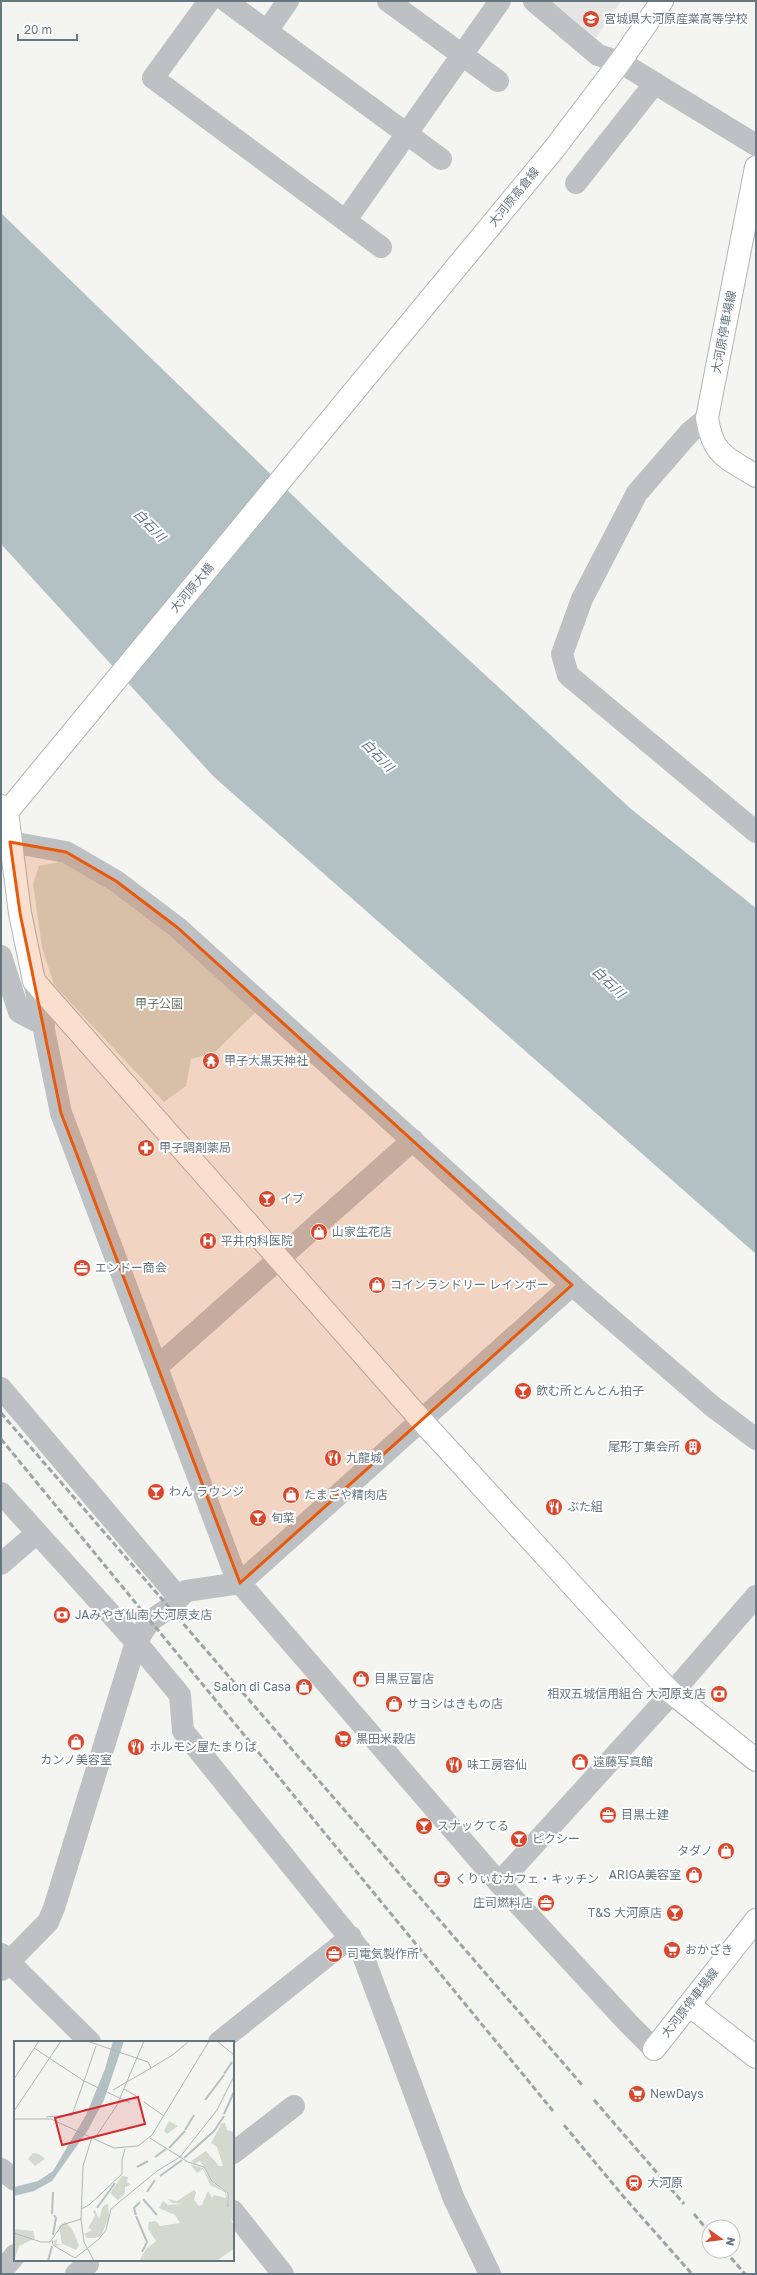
<svg xmlns="http://www.w3.org/2000/svg" width="757" height="2275" viewBox="0 0 757 2275" font-family="'Golos Text','Noto Sans JP',sans-serif">
<style>
.built{fill:#e5e6e4}
.green{fill:#d4d9d0}
.water{fill:#b4c1c4}
.lines{fill:none;stroke-linecap:round;stroke-linejoin:round}
.secondary-casing{stroke:#b0b5b9;stroke-width:24}
.primary-casing{stroke:#b1b5b8;stroke-width:24}
.street{stroke:#bdc1c4;stroke-width:22}
.secondary{stroke:#fff;stroke-width:22}
.primary{stroke:#fff;stroke-width:22}
.rail{stroke:#9da4a8;stroke-width:3;stroke-dasharray:6 3;stroke-linecap:butt}
.marked{fill:#e8590c;fill-opacity:0.2;stroke:#e8590c;stroke-width:3;stroke-linejoin:round}
.labels{text-anchor:middle;stroke-width:4;stroke-linejoin:round;paint-order:stroke}
.poi-label{font-size:12px;fill:#657680;stroke:#fff;text-anchor:start}
.street-label{font-size:12px;fill:#657680;stroke:#fff}
.park-label{font-size:12px;fill:#697863;stroke:#fff}
.water-label{font-size:13px;font-style:italic;fill:#60777d;stroke:#fff}
.inset-river{fill:none;stroke:#b4c1c4;stroke-width:2}
.inset-road{fill:none;stroke:#aeb7b9;stroke-width:1}
.view{fill:#d62828;fill-opacity:0.15;stroke:#d62828;stroke-width:2}
.inset-edge{fill:none;stroke:#657680;stroke-width:2}
</style>
<rect width="100%" height="100%" fill="#f4f4f0"/>
<!-- built -->
<path class="built" d="M 551,1 L 621,1 L 596,38 Z"/>
<!-- green -->
<path class="green" d="M 64,861 L 117,891 L 258,1010 L 214,1053 L 191,1059 L 186,1086 L 164,1102 L 54,985 L 42,947 L 33,884 L 39,866 Z"/>
<!-- water -->
<path class="water" d="M 1,213 L 345,546 L 631,809 L 756,908 L 756,1254 L 214,777 L 1,544 Z"/>
<g class="lines">
<!-- secondary casing -->
<g class="secondary-casing">
<path id="secondary" d="M 662,1 L 620,62 L 554,149 L 7,812 L 20,913 L 34,981 L 422,1421 L 661,1682 L 672,1693 L 756,1760
M 756,167 L 707,418 C 713,456 726,457 756,476
M 689,2005 L 756,2057
M 654,2049 L 756,1920"/>
</g>
<!-- primary casing -->
<g class="primary-casing">
<path id="primary" d="M 1,806 L 7,812 L 1,819"/>
</g>
<!-- street -->
<path class="street" d="M 209,1 L 153,78 L 381,247
M 226,1 L 441,159
M 388,1 L 498,81
M 534,1 L 598,55 L 620,62 L 756,145
M 267,31 L 288,1
M 576,183 L 655,83
M 346,220 L 500,1
M 707,418 L 690,432 L 637,493 L 582,599 L 562,654 L 568,675 L 756,832
M 10,842 L 66,852 L 116,881 L 178,928 L 572,1285 L 712,1406 L 756,1439
M 1,956 L 19,1012 L 44,1025
M 34,981 L 61,1113 L 232,1567 L 240,1583 L 499,1883 L 628,2023 L 654,2049
M 158,1366 L 413,1140
M 1,1388 L 179,1598
M 1,1493 L 136,1642 L 180,1695 L 183,1731 L 362,1953 L 454,2199 L 490,2274
M 1,1564 L 37,1533
M 499,1883 L 672,1693 L 756,1596
M 1,1954 L 90,2042
M 1,1970 L 48,1922 L 54,1908 L 136,1642 L 150,1621 L 169,1608 L 186,1591 L 240,1583 L 572,1285
M 219,2042 L 351,1937
M 233,2153 L 294,2106
M 1,2169 L 15,2180
M 233,2211 L 283,2274
M 1,2272 L 15,2255
M 76,2274 L 88,2264"/>
<!-- secondary -->
<use href="#secondary" class="secondary"/>
<!-- primary -->
<use href="#primary" class="primary"/>
<!-- rail -->
<path class="rail" d="M 1,1413 L 583,2086
M 1,1439 L 553,2111
M 594,2100 L 684,2204
M 564,2125 L 623,2196 L 692,2274
M 694,2214 L 709,2232
M 725,2251 L 745,2274"/>
</g>
<!-- marked area -->
<path class="marked" d="M 10,842 L 66,852 L 116,881 L 178,928 L 572,1285 L 240,1583 L 61,1113 L 20,913 Z"/>
<!-- icons -->
<defs>
<g id="school-disc" transform="scale(0.9)"><circle r="9.5" fill="#d9482c" stroke="#fff"/><path d="M0-5L7-2L0 1L-7-2ZM-4 1L0 2.5L4 1V4Q0 6-4 4Z" fill="#fff"/></g>
<g id="temple-disc" transform="scale(0.9)"><circle r="9.5" fill="#d9482c" stroke="#fff"/><path d="M0-6L5-2H3V0L6.5 2.5H4V6H1.5V3h-3V6H-4V2.5H-6.5L-3 0V-2H-5Z" fill="#fff"/></g>
<g id="pharmacy-disc" transform="scale(0.9)"><circle r="9.5" fill="#d9482c" stroke="#fff"/><path d="M-2-6h4v4h4v4h-4v4h-4v-4h-4v-4h4Z" fill="#fff"/></g>
<g id="bar-disc" transform="scale(0.9)"><circle r="9.5" fill="#d9482c" stroke="#fff"/><path d="M-6-5H6L.8 .8V4.5H3.5V6h-7V4.5H-.8V.8Z" fill="#fff"/></g>
<g id="shop-disc" transform="scale(0.9)"><circle r="9.5" fill="#d9482c" stroke="#fff"/><path d="M-5-2.5h2.3a2.7 3.5 0 0 1 5.4 0H5L5.5 6h-11ZM-1.5-2.5h3a1.5 2.3 0 0 0-3 0Z" fill="#fff"/></g>
<g id="hospital-disc" transform="scale(0.9)"><circle r="9.5" fill="#d9482c" stroke="#fff"/><path d="M-5-5h3v3.5h4V-5h3V5h-3V1.5h-4V5h-3Z" fill="#fff"/></g>
<g id="office-disc" transform="scale(0.9)"><circle r="9.5" fill="#d9482c" stroke="#fff"/><path d="M-6-3h4V-5.5h4V-3h4V5H-6ZM-1-4.5V-3h2v-1.5ZM-6 0V1H6V0Z" fill="#fff"/></g>
<g id="building-disc" transform="scale(0.9)"><circle r="9.5" fill="#d9482c" stroke="#fff"/><path d="M-4-6H4V6H1V3H-1V6H-4ZM-2.5-4.3h1.7v1.8h-1.7ZM.8-4.3h1.7v1.8H.8ZM-2.5-1h1.7V.8h-1.7ZM.8-1h1.7V.8H.8Z" fill="#fff"/></g>
<g id="restaurant-disc" transform="scale(0.9)"><circle r="9.5" fill="#d9482c" stroke="#fff"/><path d="M-5-6h1v4h1v-4h1v4h1v-4h1v5L-1.5 .5V6h-2V.5L-5-1ZM5-6V6H3V1.5H1.5Q1.5-4 5-6Z" fill="#fff"/></g>
<g id="bank-disc" transform="scale(0.9)"><circle r="9.5" fill="#d9482c" stroke="#fff"/><path d="M-6-4H6V4H-6ZM0-2.3a2.3 2.3 0 1 0 0 4.6a2.3 2.3 0 1 0 0-4.6Z" fill="#fff"/></g>
<g id="supermarket-disc" transform="scale(0.9)"><circle r="9.5" fill="#d9482c" stroke="#fff"/><path d="M-6-5.5h2.5l.6 2H6L4.5 2H-2.5L-4.4-4H-6ZM-1.5 3.2a1.3 1.3 0 1 0 .1 0ZM3 3.2a1.3 1.3 0 1 0 .1 0Z" fill="#fff"/></g>
<g id="cafe-disc" transform="scale(0.9)"><circle r="9.5" fill="#d9482c" stroke="#fff"/><path d="M-5.5-4.5H6V0H3Q3 3.5 0 3.5H-2.5Q-5.5 3.5-5.5 0ZM3-3.2v2h1.7v-2ZM-6 4.5H4V6H-6Z" fill="#fff"/></g>
<g id="station-disc" transform="scale(0.9)"><circle r="9.5" fill="#d9482c" stroke="#fff"/><path d="M-3-6H3Q5-6 5-4V2Q5 4 3 4L4.5 6H3L1.5 4h-3L-3 6H-4.5L-3 4Q-5 4-5 2V-4Q-5-6-3-6ZM-3.5-4v3h7v-3ZM-3.5 1v1.5H-2V1ZM2 1v1.5H3.5V1Z" fill="#fff"/></g>
</defs>
<g fill-rule="evenodd">
<use href="#school-disc" x="591" y="19"/>
<use href="#temple-disc" x="211" y="1061"/>
<use href="#pharmacy-disc" x="146" y="1148"/>
<use href="#bar-disc" x="267" y="1199"/>
<use href="#shop-disc" x="319" y="1232"/>
<use href="#hospital-disc" x="208" y="1241"/>
<use href="#office-disc" x="82" y="1268"/>
<use href="#shop-disc" x="377" y="1285"/>
<use href="#bar-disc" x="523" y="1391"/>
<use href="#building-disc" x="693" y="1447"/>
<use href="#restaurant-disc" x="333" y="1458"/>
<use href="#bar-disc" x="156" y="1492"/>
<use href="#shop-disc" x="291" y="1495"/>
<use href="#restaurant-disc" x="554" y="1507"/>
<use href="#bar-disc" x="258" y="1518"/>
<use href="#bank-disc" x="62" y="1615"/>
<use href="#shop-disc" x="361" y="1679"/>
<use href="#shop-disc" x="304" y="1687"/>
<use href="#bank-disc" x="719" y="1694"/>
<use href="#shop-disc" x="394" y="1704"/>
<use href="#supermarket-disc" x="343" y="1739"/>
<use href="#shop-disc" x="76" y="1742"/>
<use href="#restaurant-disc" x="136" y="1747"/>
<use href="#shop-disc" x="580" y="1762"/>
<use href="#restaurant-disc" x="454" y="1765"/>
<use href="#office-disc" x="608" y="1815"/>
<use href="#bar-disc" x="424" y="1826"/>
<use href="#bar-disc" x="519" y="1839"/>
<use href="#shop-disc" x="726" y="1851"/>
<use href="#shop-disc" x="694" y="1875"/>
<use href="#cafe-disc" x="442" y="1879"/>
<use href="#office-disc" x="546" y="1903"/>
<use href="#bar-disc" x="675" y="1913"/>
<use href="#supermarket-disc" x="672" y="1950"/>
<use href="#office-disc" x="334" y="1954"/>
<use href="#supermarket-disc" x="637" y="2094"/>
<use href="#station-disc" x="634" y="2183"/>
</g>
<g class="labels">
<!-- poi labels -->
<g class="poi-label">
<text x="604" y="23">宮城県大河原産業高等学校</text>
<text x="224" y="1065">甲子大黒天神社</text>
<text x="159" y="1152">甲子調剤薬局</text>
<text x="280" y="1203">イブ</text>
<text x="332" y="1236">山家生花店</text>
<text x="221" y="1245">平井内科医院</text>
<text x="95" y="1272">エンドー商会</text>
<text x="390" y="1289">コインランドリー レインボー</text>
<text x="536" y="1395">飲む所とんとん拍子</text>
<text x="680" y="1451" text-anchor="end">尾形丁集会所</text>
<text x="346" y="1462">九龍城</text>
<text x="169" y="1496">わん ラウンジ</text>
<text x="304" y="1499">たまごや精肉店</text>
<text x="567" y="1511">ぶた組</text>
<text x="271" y="1522">旬菜</text>
<text x="75" y="1619">JAみやぎ仙南 大河原支店</text>
<text x="374" y="1683">目黒豆富店</text>
<text x="291" y="1691" text-anchor="end">Salon di Casa</text>
<text x="706" y="1698" text-anchor="end">相双五城信用組合 大河原支店</text>
<text x="407" y="1708">サヨシはきもの店</text>
<text x="356" y="1743">黒田米穀店</text>
<text x="149" y="1751">ホルモン屋たまりば</text>
<text x="76" y="1764" text-anchor="middle">カンノ美容室</text>
<text x="593" y="1766">遠藤写真館</text>
<text x="467" y="1769">味工房容仙</text>
<text x="621" y="1819">目黒土建</text>
<text x="437" y="1830">スナックてる</text>
<text x="532" y="1843">ピクシー</text>
<text x="713" y="1855" text-anchor="end">タダノ</text>
<text x="681" y="1879" text-anchor="end">ARIGA美容室</text>
<text x="455" y="1883">くりぃむカフェ・キッチン</text>
<text x="533" y="1907" text-anchor="end">庄司燃料店</text>
<text x="662" y="1917" text-anchor="end">T&amp;S 大河原店</text>
<text x="685" y="1954">おかざき</text>
<text x="347" y="1958">司電気製作所</text>
<text x="650" y="2098">NewDays</text>
<text x="647" y="2187">大河原</text>
</g>
<!-- street labels -->
<g class="street-label">
<text transform="translate(514 197) rotate(-51)" y="4">大河原高倉線</text>
<text transform="translate(724 332) rotate(-79)" y="4">大河原停車場線</text>
<text transform="translate(192 588) rotate(-50)" y="4">大河原大橋</text>
<text transform="translate(690 2003) rotate(-52)" y="4">大河原停車場線</text>
</g>
<!-- park labels -->
<g class="park-label">
<text x="159" y="1008">甲子公園</text>
</g>
<!-- water labels -->
<g class="water-label">
<text transform="translate(150 525) rotate(45)" y="5">白石川</text>
<text transform="translate(378 755) rotate(45)" y="5">白石川</text>
<text transform="translate(609 982) rotate(43)" y="5">白石川</text>
</g>
</g>
<!-- overview -->
<g transform="translate(14 2041)">
<rect width="220" height="220" fill="#f4f4f0"/>
<path d="M 155,80 L 164,85 L 153,93 L 150,90 ZM 208,82 L 211,82 L 213,89 L 220,91 L 220,182 L 216,177 L 220,184 L 220,208 L 202,220 L 125,220 L 132,208 L 142,200 L 134,188 L 135,181 L 142,180 L 146,185 L 166,182 L 161,174 L 145,167 L 149,160 L 154,164 L 169,163 L 158,162 L 154,158 L 163,160 L 180,149 L 182,151 L 180,159 L 185,165 L 188,164 L 194,150 L 198,157 L 200,154 L 212,157 L 211,151 L 196,144 L 189,128 L 183,132 L 176,123 L 189,127 L 199,142 L 212,151 L 215,166 L 214,151 L 200,141 L 186,120 L 181,123 L 177,120 L 192,110 L 205,125 L 209,125 L 203,106 L 197,102 ZM 19,112 L 25,113 L 31,118 L 21,125 L 14,118 ZM 108,135 L 114,136 L 113,141 L 117,144 L 111,146 L 111,152 L 104,159 L 96,152 ZM 94,163 L 95,176 L 88,193 L 82,197 L 73,197 L 70,193 L 78,189 L 74,187 L 81,175 L 79,170 L 81,169 L 85,178 L 89,165 ZM 51,181 L 58,188 L 65,204 L 62,209 L 49,203 L 41,205 L 39,200 L 44,198 L 42,203 L 48,203 L 45,185 ZM 0,188 L 19,190 L 21,197 L 5,205 L 0,220 Z" fill="#d4d9d0"/>
<path d="M 99,0 L 110,0 L 90,59 L 74,89 L 38,140 L 20,150 L 0,155 L 0,146 L 24,140 L 39,130 L 72,74 L 91,28 Z" fill="#b4c1c4"/>
<path class="inset-river" d="M 210,33 L 218,21M 191,59 L 210,34M 210,73 L 220,51M 171,89 L 180,74M 155,107 L 171,90M 141,116 L 152,108M 170,117 L 200,90 L 210,75M 123,126 L 134,120M 146,135 L 168,119M 133,151 L 141,139M 129,158 L 143,174M 83,167 L 101,142M 38,173 L 39,151M 122,174 L 120,167 L 126,161M 122,175 L 133,201 L 128,211M 39,194 L 42,177 L 40,174M 34,220 L 38,205"/>
<path class="inset-road" d="M 73,0 L 134,21 L 137,27 L 160,13 L 175,0M 203,0 L 220,14M 20,7 L 70,40 L 82,5M 0,38 L 25,0M 110,48 L 122,55M 99,49 L 137,27M 130,61 L 150,75M 0,70 L 47,0M 32,76 L 58,74 L 70,40 L 116,62M 0,78 L 37,78 L 100,107 L 124,105 L 138,94 L 195,0M 78,96 L 83,94 L 103,64 L 130,0M 78,96 L 69,125 L 67,178 L 70,201 L 80,220M 136,97 L 174,121 L 190,126 L 198,140 L 214,152 L 214,166M 67,168 L 75,164 L 108,133 L 108,119 L 111,108M 0,192 L 27,201 L 36,201 L 48,184 L 67,178M 38,199 L 39,204 L 61,217 L 84,199 L 92,189 L 97,168 L 143,130 L 166,116 L 203,69 L 220,35"/>
<path class="view" d="M 124,56 L 131,83 L 48,104 L 41,77 Z"/>
<rect width="220" height="220" class="inset-edge"/>
</g>
<!-- border -->
<rect width="757" height="2275" fill="none" stroke="#657680" stroke-width="4"/>
<!-- north arrow -->
<g transform="translate(721 2239) rotate(104)"><circle r="19" fill="#ffffff" stroke="#c1c8cc"/>
<path d="M0-3L7 15L0 10L-7 15Z" fill="#d9482c"/>
<text y="-6" font-size="11" font-weight="bold" text-anchor="middle" fill="#657680">N</text>
</g>
<!-- scale -->
<path d="M18 34v6h59v-6" fill="none" stroke="#657680" stroke-width="2"/>
<text x="24" y="34" font-size="12" fill="#657680" stroke="#ffffff" stroke-width="3" paint-order="stroke">20 m</text>
</svg>
